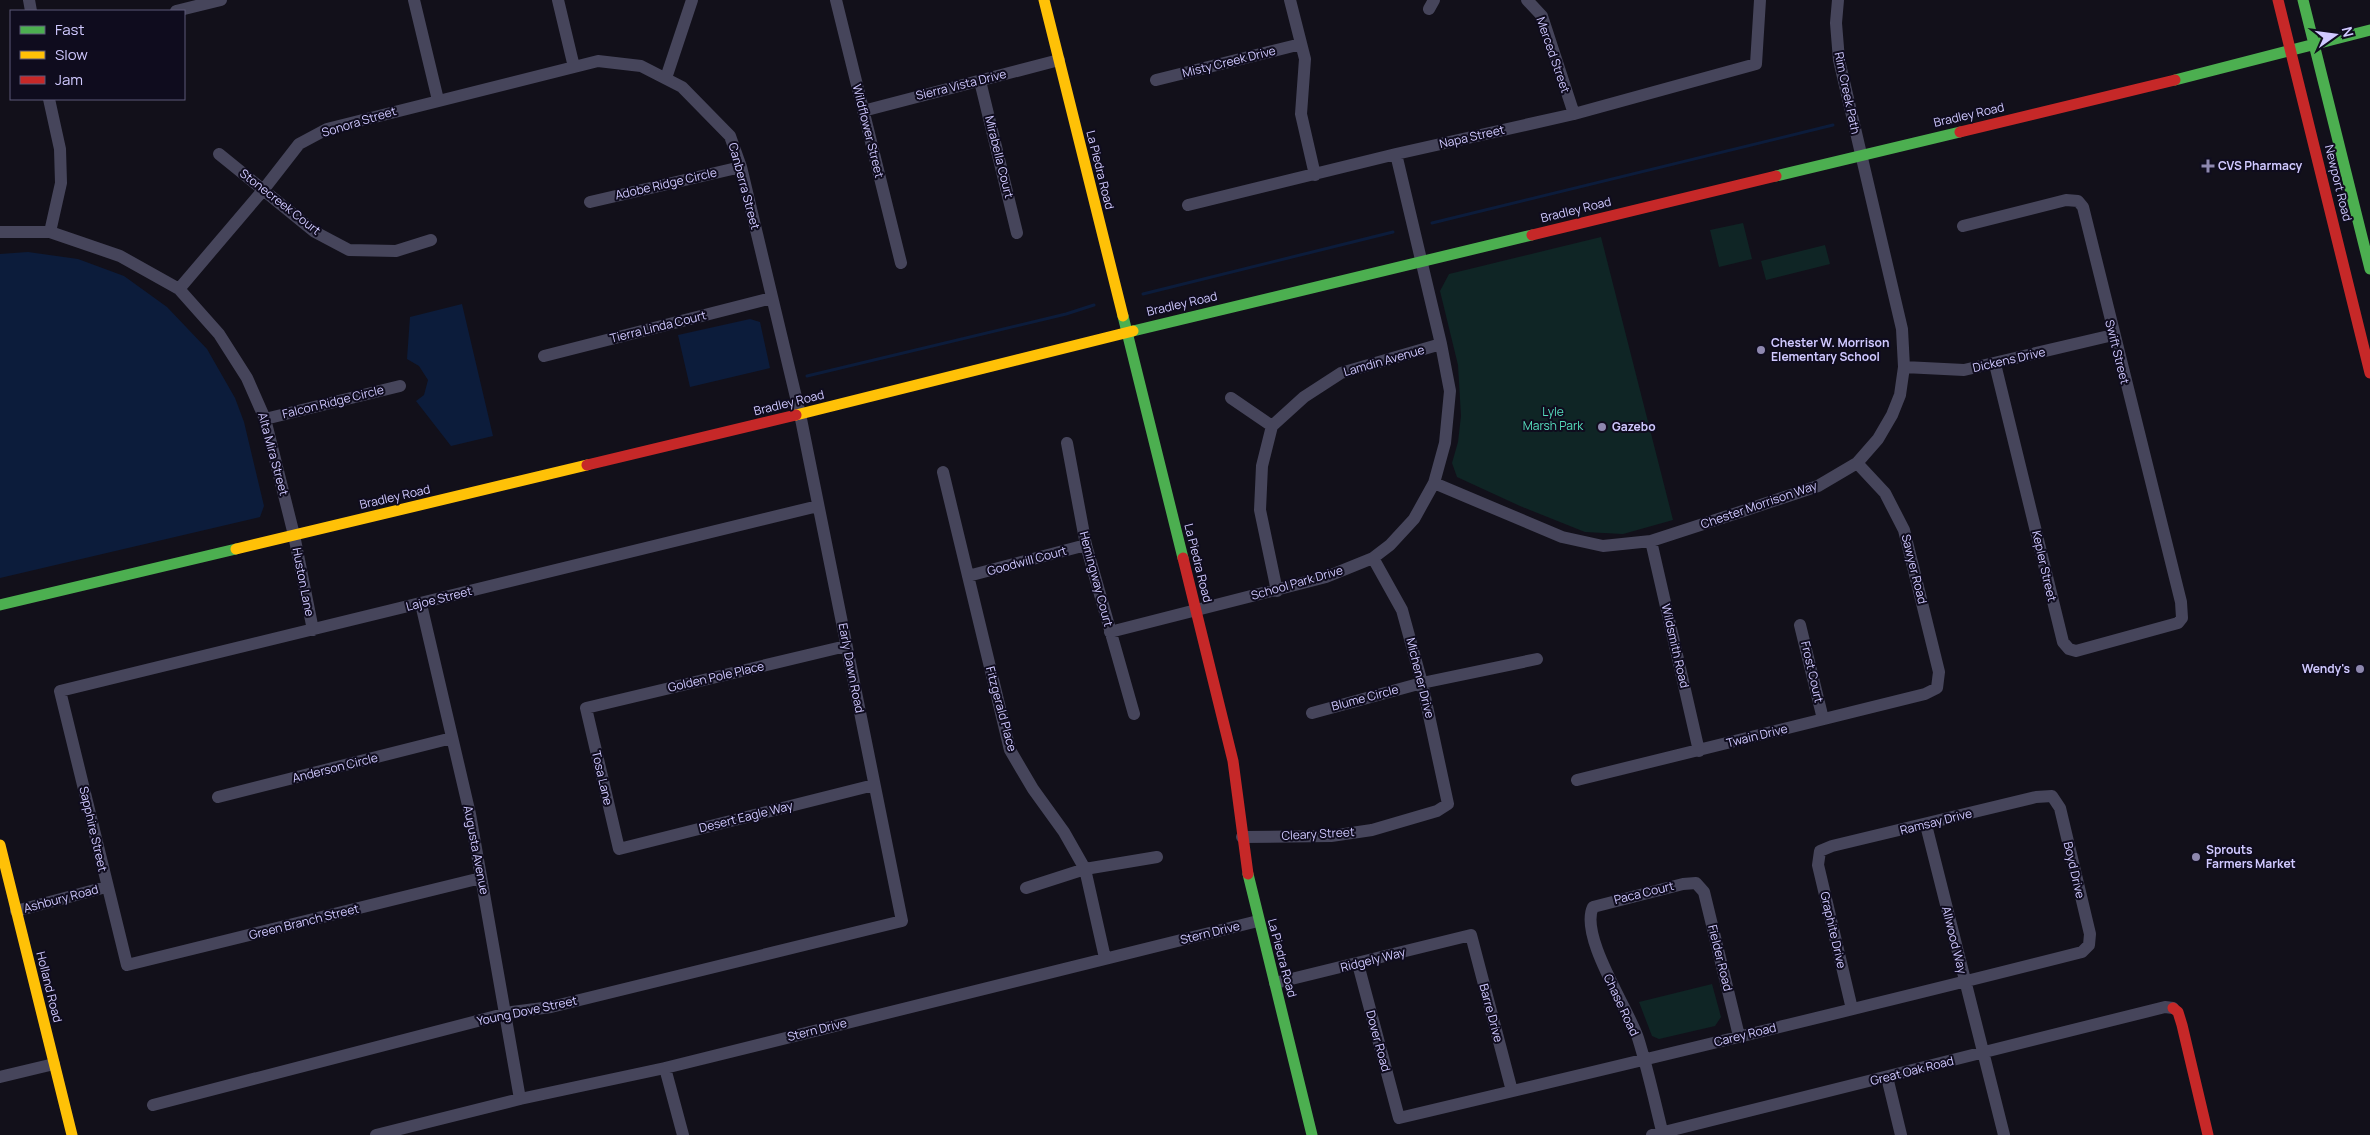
<svg xmlns="http://www.w3.org/2000/svg" width="2370" height="1135" viewBox="0 0 2370 1135" font-family="Manrope,sans-serif">
<style>
.green{fill:#0f2525}
.water{fill:#0c1c3b}
.lines{fill:none;stroke-linecap:round;stroke-linejoin:round}
.stream{stroke:#0c1c3b;stroke-width:3}
.street{stroke:#46455b;stroke-width:12}
.fast{stroke:#4caf50;stroke-width:11}
.slow{stroke:#ffc107;stroke-width:11}
.jam{stroke:#c62828;stroke-width:11}
.poi-dot{fill:#8e88af;stroke:#0f0c1e;stroke-width:2}
.labels{text-anchor:middle;stroke-width:4;stroke-linejoin:round;paint-order:stroke}
.street-label{font-size:12px;fill:#d0c9ff;stroke:#0f0c1e}
.poi-label{font-size:12px;font-weight:bold;fill:#d0c9ff;stroke:#0f0c1e;text-anchor:start}
.park-label{font-size:12px;fill:#56debd;stroke:#0f0c1e}
</style>
<rect width="100%" height="100%" fill="#12101a"/>
<!-- green -->
<path class="green" d="M 1743,223 L 1752,259 L 1719,267 L 1710,230 Z
M 1601,237 L 1673,520 L 1623,534 L 1585,532 L 1520,506 L 1457,477 L 1452,463 L 1458,442 L 1461,416 L 1458,365 L 1440,291 L 1449,274 Z
M 1825,245 L 1830,264 L 1766,280 L 1761,261 Z
M 1712,984 L 1721,1017 L 1715,1026 L 1659,1039 L 1652,1036 L 1639,1002 Z"/>
<!-- water -->
<path class="water" d="M 28,252 L 78,259 L 124,276 L 167,307 L 207,349 L 235,398 L 244,422 L 264,506 L 260,517 L 0,578 L 0,254 Z
M 462,304 L 493,436 L 451,446 L 416,401 L 424,395 L 428,380 L 419,366 L 407,359 L 410,317 Z
M 750,319 L 760,322 L 770,368 L 690,387 L 678,335 Z"/>
<g class="lines">
<!-- stream -->
<path class="stream" d="M 1432,223 L 1833,125
M 1143,294 L 1393,232
M 807,376 L 1066,314 L 1094,305"/>
<!-- street -->
<path class="street" d="M 29,0 L 31,11
M 414,0 L 438,100
M 558,0 L 574,67
M 836,0 L 901,263
M 1290,0 L 1305,59 L 1301,114 L 1315,175
M 1527,0 L 1542,16 L 1574,114
M 1429,9 L 1434,0
M 176,11 L 221,0
M 666,78 L 692,0
M 1156,80 L 1301,44
M 980,81 L 1017,233
M 49,99 L 60,149 L 61,183 L 50,232
M 863,111 L 1059,60
M 219,154 L 315,232 L 349,250 L 396,251 L 431,240
M 590,202 L 741,167
M 1188,205 L 1396,154 L 1574,114 L 1756,64 L 1760,0
M 1963,226 L 2066,200 L 2078,201 L 2083,207 L 2181,602 L 2182,618 L 2178,623 L 2076,651 L 2069,649 L 2063,642 L 1995,364
M 0,232 L 50,232 L 120,256 L 179,289 L 219,334 L 247,378 L 265,419 L 294,535 L 313,630
M 544,356 L 772,298
M 1904,367 L 1964,370 L 2113,335
M 1231,398 L 1272,426
M 265,419 L 400,386
M 1067,443 L 1086,545 L 1134,714
M 943,472 L 1010,750 L 1033,789 L 1064,832 L 1085,869 L 1105,958
M 1434,483 L 1562,537 L 1603,546 L 1651,541 L 1737,513 L 1818,486 L 1857,463 L 1878,439 L 1892,415 L 1900,395 L 1904,367 L 1902,329 L 1839,60 L 1836,23 L 1838,0
M 1651,541 L 1699,751
M 968,576 L 1086,545
M 1277,591 L 1260,510 L 1262,466 L 1272,426 L 1304,397 L 1341,373 L 1441,344
M 421,604 L 470,814 L 520,1099
M 1800,625 L 1823,719
M 1110,632 L 1326,577 L 1373,558 L 1390,545 L 1414,519 L 1434,483 L 1445,443 L 1450,391 L 1441,344 L 1396,154
M 846,646 L 586,708 L 619,849 L 874,785
M 1312,713 L 1422,683 L 1537,659
M 1577,780 L 1925,694 L 1937,688 L 1939,672 L 1904,530 L 1885,493 L 1857,463
M 218,797 L 452,738
M 1926,825 L 2004,1135
M 1242,837 L 1331,836 L 1372,830 L 1437,811 L 1448,804 L 1422,683 L 1402,610 L 1373,558
M 481,878 L 127,965 L 60,691 L 818,506
M 1026,888 L 1085,869 L 1157,857
M 16,911 L 106,887
M 1358,964 L 1399,1118 C 1627,1064 1855,1010 2082,952 L 2089,945 L 2090,934 L 2060,808 L 2052,796 L 2036,797 L 1832,846 L 1820,851 L 1818,865 L 1852,1009
M 1275,983 L 1471,935 L 1512,1091
M 665,1068 L 683,1135
M 0,1077 L 54,1064
M 1887,1077 L 1901,1135
M 153,1105 L 512,1012 L 551,1007 L 902,921 L 800,414 L 741,167 L 730,136 L 682,87 L 641,66 L 598,61 L 327,129 L 299,144 L 264,189 L 179,289
M 376,1135 L 520,1099 L 665,1068 L 1258,921
M 1652,1135 L 2165,1007 L 2173,1008
M 1663,1135 C 1655,1103 1648,1070 1638,1038 C 1628,1008 1579,936 1593,907 L 1683,884 L 1696,883 L 1704,892 L 1739,1036"/>
<!-- fast -->
<path class="fast" d="M 2303,0 L 2370,269
M 2175,80 L 2370,30
M 1776,176 L 1960,132
M 1123,316 L 1183,558
M 1133,331 L 1532,235
M 0,605 L 236,549
M 1248,874 L 1312,1135"/>
<!-- slow -->
<path class="slow" d="M 1044,0 L 1123,316
M 796,415 L 1133,331
M 236,549 L 587,465
M 0,845 L 72,1135"/>
<!-- jam -->
<path class="jam" d="M 2278,0 L 2370,373
M 1960,132 L 2175,80
M 1532,235 L 1776,176
M 587,465 L 796,415
M 1183,558 L 1233,761 L 1248,874
M 2173,1008 L 2178,1012 L 2182,1025 L 2208,1135"/>
</g>
<!-- markers -->
<g class="poi-dot">
<path d="M2205.5 158.5h5v5h5v5h-5v5h-5v-5h-5v-5h5z"/>
<circle cx="1761" cy="350" r="5"/>
<circle cx="1602" cy="427" r="5"/>
<circle cx="2360" cy="669" r="5"/>
<circle cx="2196" cy="857" r="5"/>
</g>
<g class="labels">
<!-- street labels -->
<g class="street-label">
<text transform="translate(1553 55) rotate(71)" y="4">Merced Street</text>
<text transform="translate(1229 62) rotate(-14)" y="4">Misty Creek Drive</text>
<text transform="translate(961 85) rotate(-14)" y="4">Sierra Vista Drive</text>
<text transform="translate(1847 93) rotate(78)" y="4">Rim Creek Path</text>
<text transform="translate(1969 115) rotate(-13)" y="4">Bradley Road</text>
<text transform="translate(359 122) rotate(-17)" y="4">Sonora Street</text>
<text transform="translate(868 131) rotate(76)" y="4">Wildflower Street</text>
<text transform="translate(1472 137) rotate(-13)" y="4">Napa Street</text>
<text transform="translate(999 157) rotate(76)" y="4">Mirabella Court</text>
<text transform="translate(1100 170) rotate(76)" y="4">La Piedra Road</text>
<text transform="translate(2338 183) rotate(76)" y="4">Newport Road</text>
<text transform="translate(666 184) rotate(-13)" y="4">Adobe Ridge Circle</text>
<text transform="translate(744 186) rotate(75)" y="4">Canberra Street</text>
<text transform="translate(280 202) rotate(38)" y="4">Stonecreek Court</text>
<text transform="translate(1576 210) rotate(-14)" y="4">Bradley Road</text>
<text transform="translate(1182 304) rotate(-13)" y="4">Bradley Road</text>
<text transform="translate(658 327) rotate(-14)" y="4">Tierra Linda Court</text>
<text transform="translate(2117 352) rotate(76)" y="4">Swift Street</text>
<text transform="translate(2009 360) rotate(-13)" y="4">Dickens Drive</text>
<text transform="translate(1384 361) rotate(-16)" y="4">Lamdin Avenue</text>
<text transform="translate(333 402) rotate(-14)" y="4">Falcon Ridge Circle</text>
<text transform="translate(789 403) rotate(-14)" y="4">Bradley Road</text>
<text transform="translate(273 454) rotate(75)" y="4">Alta Mira Street</text>
<text transform="translate(395 497) rotate(-13)" y="4">Bradley Road</text>
<text transform="translate(1759 505) rotate(-19)" y="4">Chester Morrison Way</text>
<text transform="translate(1027 561) rotate(-15)" y="4">Goodwill Court</text>
<text transform="translate(1198 563) rotate(76)" y="4">La Piedra Road</text>
<text transform="translate(2044 566) rotate(77)" y="4">Kepler Street</text>
<text transform="translate(1914 569) rotate(76)" y="4">Sawyer Road</text>
<text transform="translate(1096 579) rotate(75)" y="4">Hemingway Court</text>
<text transform="translate(303 582) rotate(79)" y="4">Huston Lane</text>
<text transform="translate(1297 583) rotate(-16)" y="4">School Park Drive</text>
<text transform="translate(439 599) rotate(-14)" y="4">Lajoe Street</text>
<text transform="translate(1675 646) rotate(77)" y="4">Wildsmith Road</text>
<text transform="translate(851 668) rotate(79)" y="4">Early Dawn Road</text>
<text transform="translate(1812 672) rotate(77)" y="4">Frost Court</text>
<text transform="translate(716 677) rotate(-13)" y="4">Golden Pole Place</text>
<text transform="translate(1420 678) rotate(76)" y="4">Michener Drive</text>
<text transform="translate(1365 698) rotate(-15)" y="4">Blume Circle</text>
<text transform="translate(1001 709) rotate(75)" y="4">Fitzgerald Place</text>
<text transform="translate(1757 736) rotate(-14)" y="4">Twain Drive</text>
<text transform="translate(335 768) rotate(-14)" y="4">Anderson Circle</text>
<text transform="translate(602 778) rotate(77)" y="4">Tosa Lane</text>
<text transform="translate(746 817) rotate(-14)" y="4">Desert Eagle Way</text>
<text transform="translate(1936 822) rotate(-14)" y="4">Ramsay Drive</text>
<text transform="translate(93 829) rotate(77)" y="4">Sapphire Street</text>
<text transform="translate(1318 834) rotate(-3)" y="4">Cleary Street</text>
<text transform="translate(476 850) rotate(79)" y="4">Augusta Avenue</text>
<text transform="translate(2074 870) rotate(77)" y="4">Boyd Drive</text>
<text transform="translate(1644 893) rotate(-14)" y="4">Paca Court</text>
<text transform="translate(61 899) rotate(-15)" y="4">Ashbury Road</text>
<text transform="translate(304 922) rotate(-14)" y="4">Green Branch Street</text>
<text transform="translate(1833 930) rotate(77)" y="4">Graphite Drive</text>
<text transform="translate(1210 933) rotate(-14)" y="4">Stern Drive</text>
<text transform="translate(1954 940) rotate(76)" y="4">Allwood Way</text>
<text transform="translate(1282 958) rotate(75)" y="4">La Piedra Road</text>
<text transform="translate(1720 958) rotate(76)" y="4">Fielder Road</text>
<text transform="translate(1373 960) rotate(-14)" y="4">Ridgely Way</text>
<text transform="translate(49 987) rotate(76)" y="4">Holland Road</text>
<text transform="translate(1621 1005) rotate(65)" y="4">Chase Road</text>
<text transform="translate(527 1011) rotate(-12)" y="4">Young Dove Street</text>
<text transform="translate(1491 1013) rotate(75)" y="4">Barre Drive</text>
<text transform="translate(817 1030) rotate(-14)" y="4">Stern Drive</text>
<text transform="translate(1745 1035) rotate(-14)" y="4">Carey Road</text>
<text transform="translate(1378 1041) rotate(75)" y="4">Dover Road</text>
<text transform="translate(1912 1071) rotate(-14)" y="4">Great Oak Road</text>
</g>
<!-- poi labels -->
<g class="poi-label">
<text x="2218" y="170">CVS Pharmacy</text>
<text x="1771" y="347">Chester W. Morrison<tspan x="1771" dy="14">Elementary School</tspan></text>
<text x="1612" y="431">Gazebo</text>
<text x="2350" y="673" text-anchor="end">Wendy's</text>
<text x="2206" y="854">Sprouts<tspan x="2206" dy="14">Farmers Market</tspan></text>
</g>
<!-- park labels -->
<g class="park-label">
<text x="1553" y="416">Lyle<tspan x="1553" dy="14">Marsh Park</tspan></text>
</g>
</g>
<!-- legend -->
<rect x="10" y="10" width="175" height="90" fill="#0f0c1e" stroke="#5c5878"/>
<rect x="20" y="26" width="25" height="8" fill="#4caf50" stroke="#5c5878"/>
<text x="55" y="35" font-size="15" fill="#d0c9ff">Fast</text>
<rect x="20" y="51" width="25" height="8" fill="#ffc107" stroke="#5c5878"/>
<text x="55" y="60" font-size="15" fill="#d0c9ff">Slow</text>
<rect x="20" y="76" width="25" height="8" fill="#c62828" stroke="#5c5878"/>
<text x="55" y="85" font-size="15" fill="#d0c9ff">Jam</text>
<!-- north arrow -->
<g transform="translate(2335 35) rotate(76)" stroke="#0f0c1e" stroke-width="4" paint-order="stroke">
<path d="M0-4L9 19L0 12L-9 19Z" fill="#d0c9ff"/>
<text y="-8" font-size="14" font-weight="bold" text-anchor="middle" fill="#d0c9ff">N</text>
</g>
</svg>
